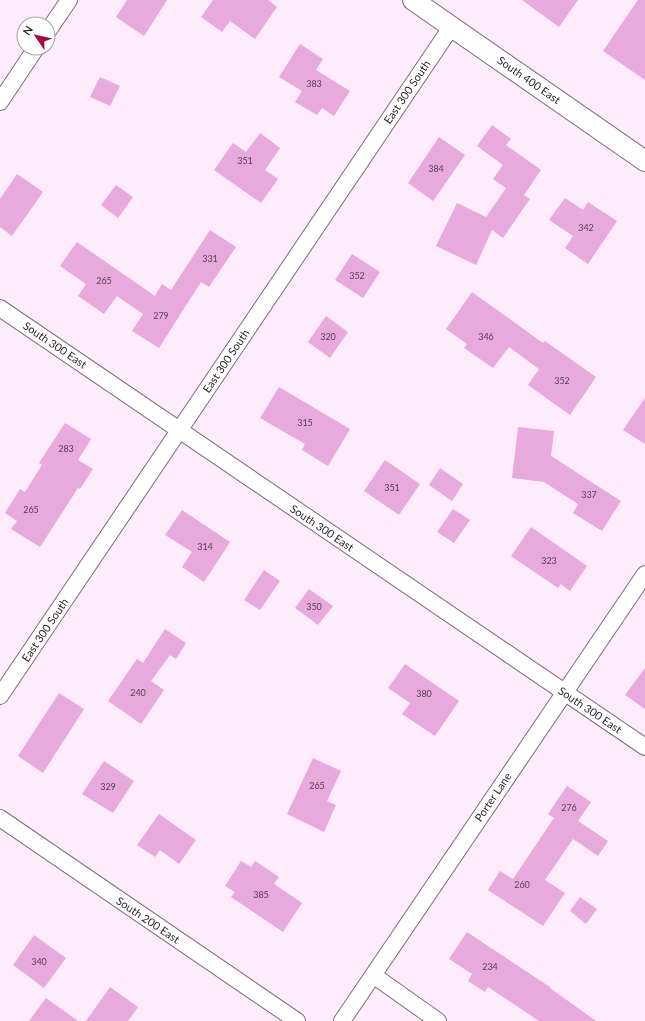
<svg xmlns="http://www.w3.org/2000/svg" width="645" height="1021" viewBox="0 0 645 1021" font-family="Lato,sans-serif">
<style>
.building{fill:#e8a9dc}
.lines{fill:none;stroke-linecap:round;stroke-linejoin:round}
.minor-casing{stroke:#7d6e7c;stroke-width:18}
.tertiary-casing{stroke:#7d6e7c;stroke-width:22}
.minor{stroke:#fff;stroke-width:16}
.tertiary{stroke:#fff;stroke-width:20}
.labels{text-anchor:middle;stroke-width:3;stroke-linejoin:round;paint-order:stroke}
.number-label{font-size:9px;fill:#564253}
.street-label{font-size:11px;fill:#261f25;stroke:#fff}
</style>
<rect width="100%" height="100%" fill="#feebfc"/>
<!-- building -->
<path class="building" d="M 127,0 L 167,0 L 144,36 L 116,17 Z
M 213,0 L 268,0 L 277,7 L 255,39 L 230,21 L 222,32 L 201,17 Z
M 522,0 L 578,0 L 559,27 Z
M 638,0 L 645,0 L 645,80 L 603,51 Z
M 300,44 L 323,59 L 316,70 L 350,91 L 334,116 L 322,108 L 317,115 L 295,102 L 302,91 L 279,77 Z
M 100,77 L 120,86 L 110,106 L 90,97 Z
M 492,125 L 511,139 L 506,145 L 541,170 L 524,195 L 530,199 L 503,238 L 492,230 L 476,265 L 436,246 L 457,203 L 486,217 L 506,188 L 493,179 L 503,165 L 477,146 Z
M 260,133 L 280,148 L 265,170 L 278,179 L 261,203 L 214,170 L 233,143 L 246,152 Z
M 439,137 L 465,155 L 433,201 L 408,183 Z
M 17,174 L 43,192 L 12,236 L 0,227 L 0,199 Z
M 116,185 L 133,197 L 118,218 L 101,205 Z
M 565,198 L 583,210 L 588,202 L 617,221 L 588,264 L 565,248 L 573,236 L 549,220 Z
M 210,230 L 236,247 L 209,287 L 201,282 L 159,348 L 132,331 L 143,314 L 117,296 L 104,314 L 78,296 L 86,284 L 60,266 L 77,242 L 155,296 L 162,284 L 171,290 Z
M 352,254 L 380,272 L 363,298 L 335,280 Z
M 472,292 L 543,343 L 545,341 L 596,377 L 570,415 L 528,385 L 539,369 L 509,347 L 493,368 L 464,348 L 467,344 L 446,329 Z
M 326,316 L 348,332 L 330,358 L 308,342 Z
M 279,387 L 350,429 L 328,466 L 302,450 L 305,444 L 260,418 Z
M 645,398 L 645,444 L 623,430 Z
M 65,423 L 91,439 L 78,460 L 93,469 L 80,489 L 78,488 L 40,547 L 11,529 L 17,521 L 5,513 L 20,489 L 25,492 L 42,465 L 39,463 Z
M 518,427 L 554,431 L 551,456 L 621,501 L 602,531 L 573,513 L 578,504 L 544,482 L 512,478 Z
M 385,460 L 420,484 L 399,515 L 364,491 Z
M 440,468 L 463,484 L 452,501 L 429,485 Z
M 453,509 L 470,520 L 454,543 L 437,532 Z
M 182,510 L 230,542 L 204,582 L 182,567 L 192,552 L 165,535 Z
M 531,527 L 587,566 L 570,591 L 561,584 L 558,588 L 511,556 Z
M 264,570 L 280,581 L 260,610 L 244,600 Z
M 309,589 L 333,606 L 318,625 L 295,608 Z
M 165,629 L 186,643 L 176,659 L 170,655 L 151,681 L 164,690 L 141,724 L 108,701 L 137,659 L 143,663 Z
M 405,664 L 459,701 L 435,736 L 402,714 L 410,703 L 388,688 Z
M 645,668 L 645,709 L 625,695 Z
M 59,693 L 84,709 L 43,773 L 18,756 Z
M 313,758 L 341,771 L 327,801 L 336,805 L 324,832 L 287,814 Z
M 104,761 L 134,781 L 113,813 L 82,794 Z
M 567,786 L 591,802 L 578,821 L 608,841 L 598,856 L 573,839 L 545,880 L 565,893 L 543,926 L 488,890 L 500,871 L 513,879 L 554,818 L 548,814 Z
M 159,814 L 196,840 L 179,864 L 160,850 L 155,857 L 137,845 Z
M 241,861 L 251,867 L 255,861 L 279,877 L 274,884 L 302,903 L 283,932 L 231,897 L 235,892 L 225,886 Z
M 580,897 L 597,909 L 586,924 L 570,911 Z
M 467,932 L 550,987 L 550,988 L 596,1021 L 539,1021 L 488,987 L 485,992 L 468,981 L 472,974 L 449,959 Z
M 34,935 L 66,958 L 44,988 L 13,965 Z
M 110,987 L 138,1007 L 128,1021 L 86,1021 Z
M 46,998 L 78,1021 L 29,1021 Z"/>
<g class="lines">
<!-- minor casing -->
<g class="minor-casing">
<path id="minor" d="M 48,31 L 69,0
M 0,102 L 36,48
M 0,308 L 645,747
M 0,696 L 452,26
M 0,818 L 297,1021
M 373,975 L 438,1021
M 342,1021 L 645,574"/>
</g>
<!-- tertiary casing -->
<g class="tertiary-casing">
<path id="tertiary" d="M 413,0 L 645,161"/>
</g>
<!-- minor -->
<use href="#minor" class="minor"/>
<!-- tertiary -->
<use href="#tertiary" class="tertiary"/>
</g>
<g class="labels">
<!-- number labels -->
<g class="number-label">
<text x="314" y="87">383</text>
<text x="245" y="164">351</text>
<text x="436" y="172">384</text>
<text x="586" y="231">342</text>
<text x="210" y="262">331</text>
<text x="357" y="279">352</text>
<text x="104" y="284">265</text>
<text x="161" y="319">279</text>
<text x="328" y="340">320</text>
<text x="486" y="340">346</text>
<text x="562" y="384">352</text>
<text x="305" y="426">315</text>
<text x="66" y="452">283</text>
<text x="392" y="491">351</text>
<text x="589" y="498">337</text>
<text x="31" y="513">265</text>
<text x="205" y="550">314</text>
<text x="549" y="564">323</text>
<text x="314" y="610">350</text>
<text x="138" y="696">240</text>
<text x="424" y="697">380</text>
<text x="317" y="789">265</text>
<text x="108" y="790">329</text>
<text x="569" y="811">276</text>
<text x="522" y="888">260</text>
<text x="261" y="898">385</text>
<text x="39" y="965">340</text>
<text x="490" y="970">234</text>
</g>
<!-- street labels -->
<g class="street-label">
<text transform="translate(529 80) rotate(35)" y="4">South 400 East</text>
<text transform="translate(407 92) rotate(-56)" y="4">East 300 South</text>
<text transform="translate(55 345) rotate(34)" y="4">South 300 East</text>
<text transform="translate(226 361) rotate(-56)" y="4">East 300 South</text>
<text transform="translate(322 528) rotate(34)" y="4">South 300 East</text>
<text transform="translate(45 630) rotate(-56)" y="4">East 300 South</text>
<text transform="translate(590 710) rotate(34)" y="4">South 300 East</text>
<text transform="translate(493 797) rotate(-56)" y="4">Porter Lane</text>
<text transform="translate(148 920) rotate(34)" y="4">South 200 East</text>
</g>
</g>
<!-- north arrow -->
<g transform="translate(36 36) rotate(304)"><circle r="19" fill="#ffffff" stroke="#a8a5a8"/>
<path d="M0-3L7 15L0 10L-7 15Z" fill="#a30a45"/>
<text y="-6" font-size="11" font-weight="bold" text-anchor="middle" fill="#261f25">N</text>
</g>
</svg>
